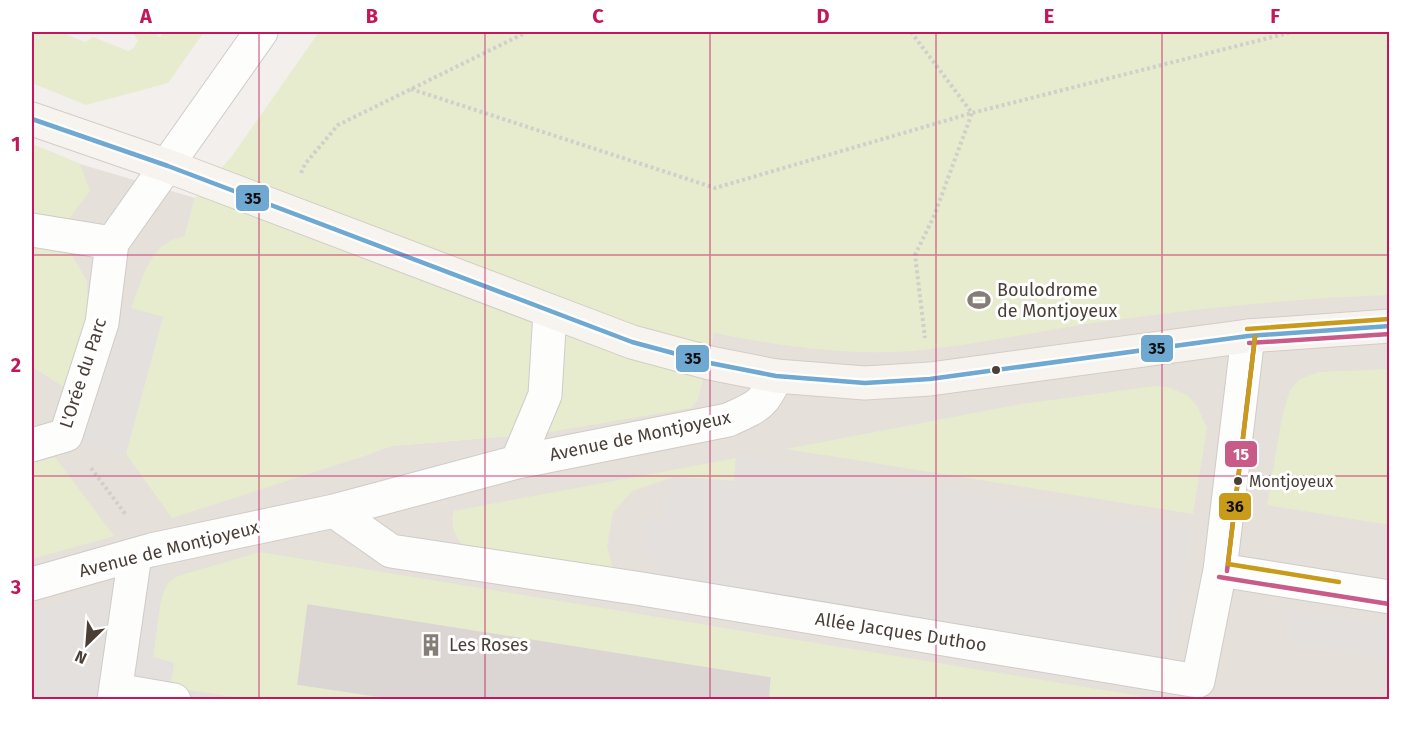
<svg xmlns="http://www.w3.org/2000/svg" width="1421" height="731" viewBox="0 0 1421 731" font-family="'Fira Sans',sans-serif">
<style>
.residential{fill:#e6e0da}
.green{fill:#e6eccd}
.parking{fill:#e4e0de}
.building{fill:#dbd6d3;stroke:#dbd6d3;stroke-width:1.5}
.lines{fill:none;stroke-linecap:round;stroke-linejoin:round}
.street-casing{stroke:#cfcbc9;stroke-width:35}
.secondary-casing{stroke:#d4ccc5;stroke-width:35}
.path{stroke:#d2cfcb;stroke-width:4;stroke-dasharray:3 3;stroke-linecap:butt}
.street{stroke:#fdfdfc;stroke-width:33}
.secondary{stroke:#f7f4f0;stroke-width:33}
.bus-1-casing{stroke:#fff;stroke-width:9}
.bus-2-casing{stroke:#fff;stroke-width:9}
.bus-3-casing{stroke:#fff;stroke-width:9}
.bus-1{stroke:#6fa8d1;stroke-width:4.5}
.bus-2{stroke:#c95b89;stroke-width:4.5}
.bus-3{stroke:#c99b1a;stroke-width:4.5}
.grid{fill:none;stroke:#c2185b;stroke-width:1.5;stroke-opacity:0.55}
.bus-dot{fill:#4a3f37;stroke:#fff;stroke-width:2}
.labels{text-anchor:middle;stroke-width:6;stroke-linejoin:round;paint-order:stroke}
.bus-label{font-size:16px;fill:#4a3f37;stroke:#fff;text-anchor:start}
.poi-label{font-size:18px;fill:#4a3f37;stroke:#fff;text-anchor:start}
.street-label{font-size:18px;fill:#4a3f37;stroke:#fff}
.line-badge{stroke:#fff;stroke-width:2}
.badge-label{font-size:16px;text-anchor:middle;font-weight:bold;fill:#fff}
.pale-badge-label{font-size:16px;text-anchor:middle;font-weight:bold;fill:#111}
.neatline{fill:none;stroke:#c2185b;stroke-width:2}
.grid-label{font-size:20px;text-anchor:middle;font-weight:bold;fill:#c2185b}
</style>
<rect width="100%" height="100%" fill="#f2efed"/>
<!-- residential -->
<path class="residential" d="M 32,144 L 80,164 L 195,198 L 126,454 L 358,458 L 391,446 L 544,433 L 697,330 L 1389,244 L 1389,699 L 32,699 Z"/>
<!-- green -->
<path class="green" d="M 32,32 L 60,32 L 85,42 L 93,37 L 128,51 L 134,48 L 138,40 L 132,32 L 151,32 L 160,37 L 164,32 L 204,32 L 168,83 L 86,105 L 32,83 Z
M 319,32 L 1389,32 L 1389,295 C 1297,298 1205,308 1114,320 C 1047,329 980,345 912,351 C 847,356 778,346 714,333 L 698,400 L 691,408 L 544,433 L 391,446 L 358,458 L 172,518 L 126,454 L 163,317 L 131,308 C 140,287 146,255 167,243 C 172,239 179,238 185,236 L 195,198 L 232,156 Z
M 32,144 L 80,164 L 90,191 L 68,220 L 32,214 Z
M 32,246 L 70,252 L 87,281 L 88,318 L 67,389 L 32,367 Z
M 1389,369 L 1389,525 L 1267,505 L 1282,417 L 1290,390 L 1300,379 L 1319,372 Z
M 1155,386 L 1167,387 L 1187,395 L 1197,406 L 1207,428 L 1193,514 L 786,449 L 1021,404 Z
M 55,457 L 114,536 L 32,559 L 32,463 Z
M 736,458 L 734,481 L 674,477 L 632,491 L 613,513 L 607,546 L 614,573 L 466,549 C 456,538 449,527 454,511 Z
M 260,552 L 1140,696 L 1143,699 L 247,699 L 170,687 L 153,658 L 160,602 L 167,585 L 174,578 L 181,575 Z"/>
<!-- parking -->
<path class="parking" d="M 122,306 L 163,317 L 126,454 L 77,443 Z
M 736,458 L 1193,528 L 1168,663 L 669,578 L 655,572 L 657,559 L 641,557 L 646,518 L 663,521 L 674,477 L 734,481 Z
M 166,564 L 153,657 L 174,663 L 168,699 L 32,699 L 32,612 Z
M 1280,608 L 1389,626 L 1389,660 L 1291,644 Z"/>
<!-- building -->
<path class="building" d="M 308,605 L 770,678 L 768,699 L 397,699 L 298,684 Z"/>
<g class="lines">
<!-- street casing -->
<g class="street-casing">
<path id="street" d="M 32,230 L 112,243
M 32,445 L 66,435 L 102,323 L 112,243 L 261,32
M 517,462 L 545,395 L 550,312
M 334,511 L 391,551 L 642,589 L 1198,681 L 1220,570 L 1248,336
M 1220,570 L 1390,597
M 32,584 L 151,550 L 334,511 L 517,462 L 728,420 C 756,407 764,406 776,376
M 116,690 L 174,700
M 114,700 L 135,555"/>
</g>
<!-- secondary casing -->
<g class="secondary-casing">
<path id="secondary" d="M 32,119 L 168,166 L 632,342 L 710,363 L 776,376 L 865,383 L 930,379 L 1248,336 L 1390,326"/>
</g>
<!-- path -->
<path class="path" d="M 911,32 L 972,113 L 934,216 L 915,255 L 925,338
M 411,89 L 715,188 L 972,113 L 1292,32
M 301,173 L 305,164 L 338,125 L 527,32
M 91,468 L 126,515"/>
<!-- street -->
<use href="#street" class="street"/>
<!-- secondary -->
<use href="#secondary" class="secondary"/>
<!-- bus-1 casing -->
<g class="bus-1-casing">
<path id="bus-1" d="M 32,119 L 168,166 L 632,342 L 710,363 L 776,376 L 865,383 L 930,379 L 1248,336 L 1390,326"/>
</g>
<!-- bus-2 casing -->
<g class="bus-2-casing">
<path id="bus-2" d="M 1249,343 L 1390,334
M 1227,571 L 1255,337
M 1219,577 L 1389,604"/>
</g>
<!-- bus-3 casing -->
<g class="bus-3-casing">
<path id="bus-3" d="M 1247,329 L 1389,319
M 1255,337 L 1228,564 L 1339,582"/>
</g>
<!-- bus-1 -->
<use href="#bus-1" class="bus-1"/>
<!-- bus-2 -->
<use href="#bus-2" class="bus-2"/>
<!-- bus-3 -->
<use href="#bus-3" class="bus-3"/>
</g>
<!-- grid -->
<path class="grid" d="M 259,32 L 259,700M 485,32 L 485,700M 710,32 L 710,700M 936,32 L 936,700M 1162,32 L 1162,700M 32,255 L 1390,255M 32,476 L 1390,476"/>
<!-- icons -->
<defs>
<g id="stadium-bare" transform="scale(1.8)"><path d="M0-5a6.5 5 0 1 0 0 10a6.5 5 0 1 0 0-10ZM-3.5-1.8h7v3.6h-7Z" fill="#857d77" stroke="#fff" stroke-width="2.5" paint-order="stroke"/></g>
<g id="building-bare" transform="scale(1.8)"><path d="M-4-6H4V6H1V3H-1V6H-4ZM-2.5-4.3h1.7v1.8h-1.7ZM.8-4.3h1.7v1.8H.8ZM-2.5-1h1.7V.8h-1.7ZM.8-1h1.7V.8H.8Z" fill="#857d77" stroke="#fff" stroke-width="2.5" paint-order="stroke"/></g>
</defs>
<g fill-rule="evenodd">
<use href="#stadium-bare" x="979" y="300"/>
<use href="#building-bare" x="431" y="645"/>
</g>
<!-- markers -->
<g class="bus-dot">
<circle cx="996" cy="370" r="5"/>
<circle cx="1238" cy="481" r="5"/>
</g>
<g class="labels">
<!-- bus labels -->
<g class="bus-label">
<text x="1249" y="487">Montjoyeux</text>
</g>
<!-- poi labels -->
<g class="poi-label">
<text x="997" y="296">Boulodrome<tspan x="997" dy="21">de Montjoyeux</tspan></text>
<text x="449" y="651">Les Roses</text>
</g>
<!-- street labels -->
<g class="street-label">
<text transform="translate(83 373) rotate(-72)" y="6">L'Orée du Parc</text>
<text transform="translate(640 436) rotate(-12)" y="6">Avenue de Montjoyeux</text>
<text transform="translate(169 549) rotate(-14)" y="6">Avenue de Montjoyeux</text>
<text transform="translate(901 632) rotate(9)" y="6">Allée Jacques Duthoo</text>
</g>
</g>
<g class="line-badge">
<rect x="235" y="184" width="35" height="28" rx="6" fill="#6fa8d1"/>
<rect x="1140" y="334" width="34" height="29" rx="6" fill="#6fa8d1"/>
<rect x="675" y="344" width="35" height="29" rx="6" fill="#6fa8d1"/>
<rect x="1224" y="440" width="34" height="28" rx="6" fill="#c95b89"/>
<rect x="1218" y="492" width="34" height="29" rx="6" fill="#c99b1a"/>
</g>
<g class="badge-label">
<text x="1241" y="460">15</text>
</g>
<g class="pale-badge-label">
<text x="253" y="204">35</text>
<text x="1157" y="354">35</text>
<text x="693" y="364">35</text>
<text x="1235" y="512">36</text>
</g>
<!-- border -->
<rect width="1421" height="731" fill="none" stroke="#ffffff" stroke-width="66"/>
<!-- north arrow -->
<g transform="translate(87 644) rotate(205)" stroke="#ffffff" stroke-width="4.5" paint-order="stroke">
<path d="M0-4.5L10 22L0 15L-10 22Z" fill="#4a3f37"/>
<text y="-9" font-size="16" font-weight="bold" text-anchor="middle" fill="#4a3f37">N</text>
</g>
<rect x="33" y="33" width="1355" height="665" class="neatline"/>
<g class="grid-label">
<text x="146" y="23">A</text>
<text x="372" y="23">B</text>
<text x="598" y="23">C</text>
<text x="823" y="23">D</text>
<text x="1049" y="23">E</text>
<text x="1275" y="23">F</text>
<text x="16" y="151">1</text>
<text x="16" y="372">2</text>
<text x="16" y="594">3</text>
</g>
</svg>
